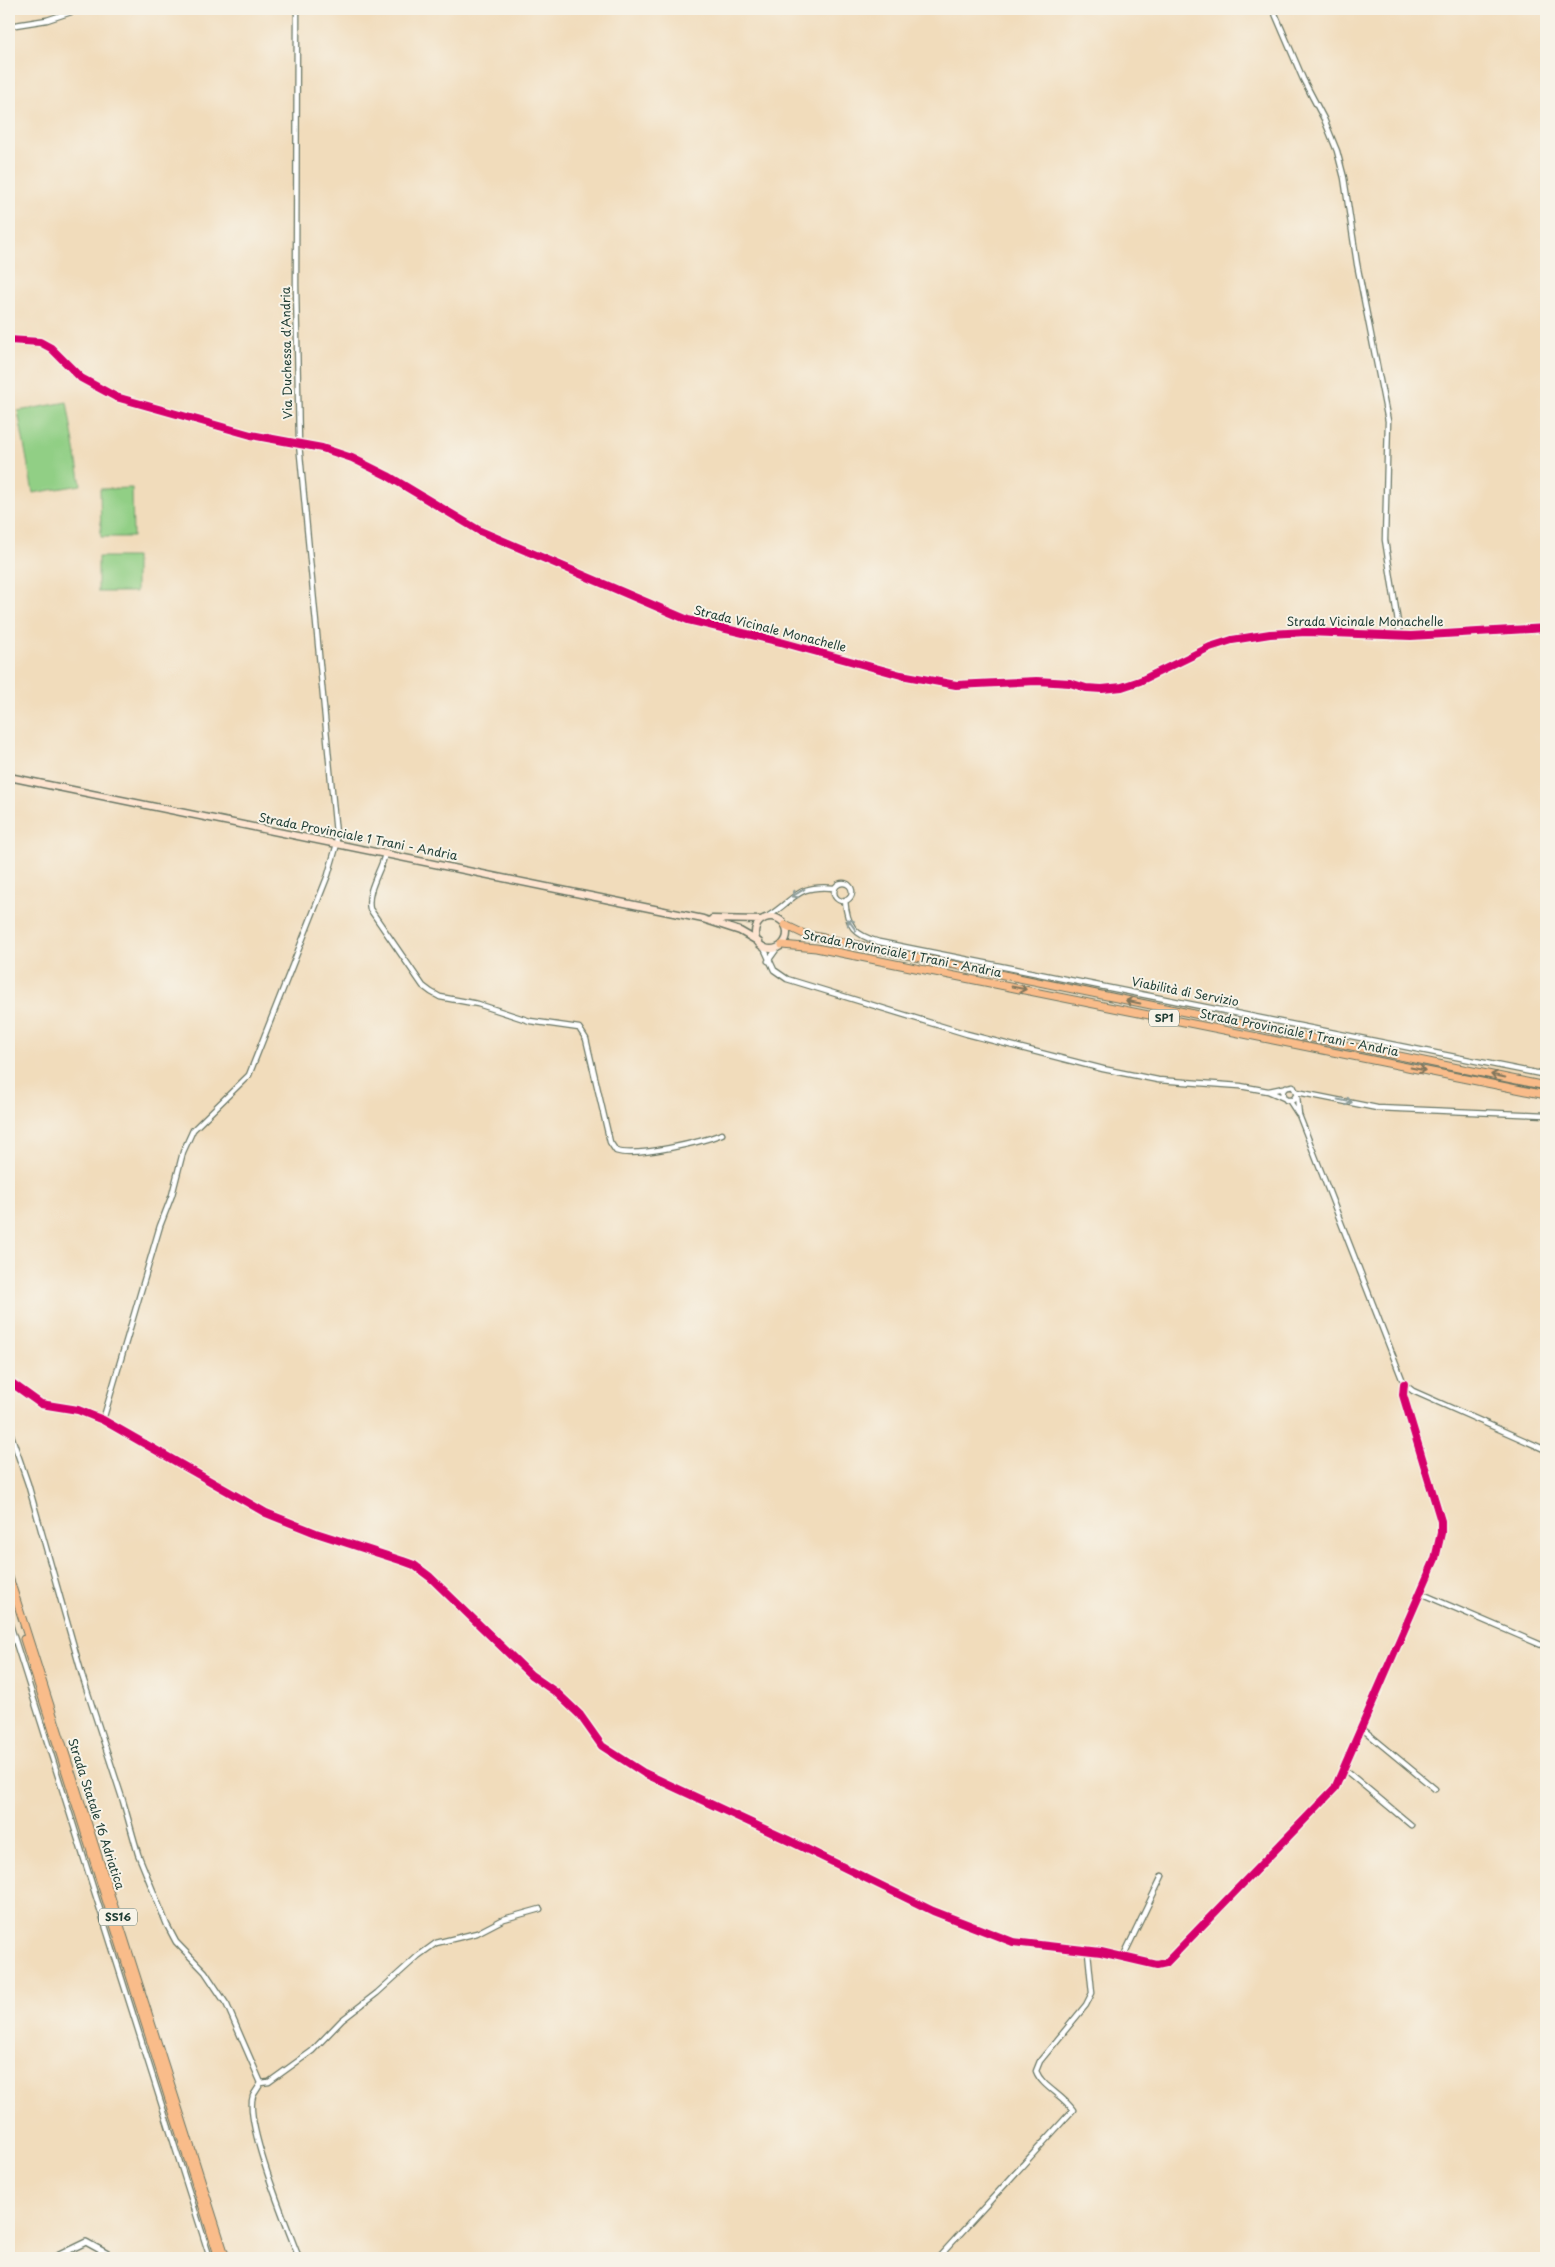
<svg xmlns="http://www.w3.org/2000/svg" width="1555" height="2267" viewBox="0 0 1555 2267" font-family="'Playpen Sans',sans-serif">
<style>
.green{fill:#91cf85;stroke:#58865c}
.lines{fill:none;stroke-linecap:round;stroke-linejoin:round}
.minor-casing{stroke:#687563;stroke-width:7}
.tertiary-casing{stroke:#687563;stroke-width:8}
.secondary-casing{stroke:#687563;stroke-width:9}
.trunk-casing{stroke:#687563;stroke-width:9}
.minor{stroke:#fff;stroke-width:4.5}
.tertiary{stroke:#fff;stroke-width:5}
.secondary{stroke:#fde4d0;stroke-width:6}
.trunk{stroke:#f9bc8a;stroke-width:7}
.cycleway-casing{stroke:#f7f3e8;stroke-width:11}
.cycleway{stroke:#d6006c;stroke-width:8}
.oneway{stroke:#8f9e9a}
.oneway2{stroke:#81765b}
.labels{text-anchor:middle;stroke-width:4;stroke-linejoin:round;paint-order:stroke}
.shield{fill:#f7f3e8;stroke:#60746a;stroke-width:1}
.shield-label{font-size:11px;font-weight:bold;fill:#1f3d34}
.street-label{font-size:12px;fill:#1f3d34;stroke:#f7f3e8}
</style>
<rect width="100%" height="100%" fill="#f7f3e8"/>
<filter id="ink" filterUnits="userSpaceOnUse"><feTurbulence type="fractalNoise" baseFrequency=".02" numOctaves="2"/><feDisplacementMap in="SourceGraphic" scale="10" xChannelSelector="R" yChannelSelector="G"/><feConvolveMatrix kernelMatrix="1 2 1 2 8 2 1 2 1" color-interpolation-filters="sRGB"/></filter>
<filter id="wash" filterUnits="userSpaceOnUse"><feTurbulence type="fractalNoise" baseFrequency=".0096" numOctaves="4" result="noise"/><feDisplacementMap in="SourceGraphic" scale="20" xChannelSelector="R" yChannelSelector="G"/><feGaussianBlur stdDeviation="1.12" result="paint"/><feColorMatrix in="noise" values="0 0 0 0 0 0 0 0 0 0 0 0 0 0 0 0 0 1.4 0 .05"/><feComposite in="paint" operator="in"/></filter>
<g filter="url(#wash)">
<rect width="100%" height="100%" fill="#f1dcbb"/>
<!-- green -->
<path class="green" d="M 67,402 L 81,485 L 33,493 L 18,411 Z
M 132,488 L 133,537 L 101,537 L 100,489 Z
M 98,557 L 136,557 L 136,592 L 98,592 Z"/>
</g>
<g filter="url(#ink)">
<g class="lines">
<!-- minor casing -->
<g class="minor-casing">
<path id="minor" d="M 1273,9 L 1303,79 L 1324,119 L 1337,151 L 1344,178 L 1357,264 L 1388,421 L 1385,540 L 1400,635
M 9,26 L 47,20 L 80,9
M 9,340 L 40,342 L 51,348 L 81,378 L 116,397 L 251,435 L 322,448 L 352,458 L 388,476 L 480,531 L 688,620 L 781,642 L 901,675 L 956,685 L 1037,681 L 1070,683 L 1086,688 L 1102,689 L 1122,687 L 1140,681 L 1210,647 L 1232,640 L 1270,634 L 1306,632 L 1411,636 L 1546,628
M 385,854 C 381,871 366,891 370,909 L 423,986 L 431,992 L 440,997 L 478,1004 L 530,1021 L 579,1028 L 586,1039 L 610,1142 L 616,1151 C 637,1158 701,1142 722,1134
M834 892a9 9 0 1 1 18 0a9 9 0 1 1-18 0Z
M 845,900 C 847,926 854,935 879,942 L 1546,1075
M 767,917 C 796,899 796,884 835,888
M 763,946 L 774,970 L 787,979 L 967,1034 L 1103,1069 L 1158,1080 L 1240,1086 L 1268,1091 L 1284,1098
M 768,961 L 778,947
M 1269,1091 L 1293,1086 L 1297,1094 L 1293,1100 L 1286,1100 C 1282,1096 1281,1091 1286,1087
M 1297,1092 L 1377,1108 L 1546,1115
M 1297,1096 L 1299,1115 L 1404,1384 L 1413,1391 L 1546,1450
M 1289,1100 L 1298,1114
M 9,1381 L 41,1404 L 78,1410 L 103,1420 L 266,1513 L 316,1533 L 403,1561 L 414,1565 L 430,1577 L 531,1675 L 557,1693 L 580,1715 L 602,1746 L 644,1773 L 788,1840 L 933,1911 L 1013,1942 L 1101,1952 L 1157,1965 L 1166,1963 L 1335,1788 L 1435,1559 L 1441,1533 L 1441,1521 L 1403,1395 L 1404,1384
M 103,1420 L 160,1226 L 172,1195 L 183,1152 L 193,1130 L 249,1075 L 328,875 L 337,844 L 299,444 L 296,285 L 297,9
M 9,1429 L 28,1484 L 82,1675 L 123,1801 L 138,1854 L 167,1925 L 176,1942 L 205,1972 L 227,2005 L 261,2083 C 259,2087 255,2092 253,2096 C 244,2123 288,2229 299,2258
M 1420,1593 L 1546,1647
M 9,1621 L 210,2258
M 1360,1727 L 1435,1789
M 1344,1769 L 1411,1825
M 1123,1957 L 1162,1876
M 261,2083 L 269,2082 L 312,2051 L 342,2020 L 377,1993 L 418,1956 L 436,1943 L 477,1933 L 504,1919 L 540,1909
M 938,2258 L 1073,2110 C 1063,2095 1042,2087 1036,2071 L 1040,2061 L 1086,2005 L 1092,1993 L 1088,1952"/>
</g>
<!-- tertiary casing -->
<g class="tertiary-casing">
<path id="tertiary" d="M 53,2258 L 86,2242 L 115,2258"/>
</g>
<!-- secondary casing -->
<g class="secondary-casing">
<path id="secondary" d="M 9,777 L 703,919 L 740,931 L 759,942
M755 933a16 16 0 1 1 32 0a16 16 0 1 1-32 0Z
M 712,919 L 762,920"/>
</g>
<!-- trunk casing -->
<g class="trunk-casing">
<path id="trunk" d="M 785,925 L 804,934 L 1546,1086
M 782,945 L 816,948 L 1546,1095
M 9,1577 L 226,2258
M 24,1639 L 219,2258"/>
</g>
<!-- minor -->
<use href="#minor" class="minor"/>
<!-- tertiary -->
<use href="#tertiary" class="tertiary"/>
<!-- secondary -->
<use href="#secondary" class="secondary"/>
<!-- trunk -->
<use href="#trunk" class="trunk"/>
<!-- cycleway casing -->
<g class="cycleway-casing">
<path id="cycleway" d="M 9,340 L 40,342 L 51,348 L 81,378 L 116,397 L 251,435 L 322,448 L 352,458 L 388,476 L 480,531 L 688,620 L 781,642 L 901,675 L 956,685 L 1037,681 L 1070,683 L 1086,688 L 1102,689 L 1122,687 L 1140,681 L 1210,647 L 1232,640 L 1270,634 L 1306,632 L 1411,636 L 1546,628
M 9,1381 L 41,1404 L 78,1410 L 103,1420 L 266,1513 L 316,1533 L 403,1561 L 414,1565 L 430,1577 L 531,1675 L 557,1693 L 580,1715 L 602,1746 L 644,1773 L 788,1840 L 933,1911 L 1013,1942 L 1101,1952 L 1157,1965 L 1166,1963 L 1335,1788 L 1435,1559 L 1441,1533 L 1441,1521 L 1403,1395 L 1404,1384"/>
</g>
<!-- cycleway -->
<use href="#cycleway" class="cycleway"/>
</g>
<!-- one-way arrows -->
<defs><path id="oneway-shaft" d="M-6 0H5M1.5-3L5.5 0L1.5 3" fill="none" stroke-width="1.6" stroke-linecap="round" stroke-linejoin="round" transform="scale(1.25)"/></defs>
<g class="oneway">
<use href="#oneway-shaft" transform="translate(798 893) rotate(149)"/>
<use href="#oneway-shaft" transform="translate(852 925) rotate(-125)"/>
<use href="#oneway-shaft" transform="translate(1345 1101) rotate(12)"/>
</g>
<g class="oneway2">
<use href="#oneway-shaft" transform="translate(1019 988) rotate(11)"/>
<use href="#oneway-shaft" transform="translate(1133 1002) rotate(-168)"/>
<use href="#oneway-shaft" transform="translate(1418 1069) rotate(11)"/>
<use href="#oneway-shaft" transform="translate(1498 1076) rotate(-169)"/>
</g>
</g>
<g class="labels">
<!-- shield labels -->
<g class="shield">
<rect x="1149" y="1009.5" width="30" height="17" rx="4"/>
<rect x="99" y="1908.5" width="38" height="17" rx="4"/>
</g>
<g class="shield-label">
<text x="1164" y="1022">SP1</text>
<text x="118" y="1921">SS16</text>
</g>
<!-- street labels -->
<g class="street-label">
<text transform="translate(287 353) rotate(-91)" y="4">Via Duchessa d'Andria</text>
<text x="1365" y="626">Strada Vicinale Monachelle</text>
<text transform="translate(770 629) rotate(14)" y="4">Strada Vicinale Monachelle</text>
<text transform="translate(358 837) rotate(11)" y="4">Strada Provinciale 1 Trani - Andria</text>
<text transform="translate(902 954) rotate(11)" y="4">Strada Provinciale 1 Trani - Andria</text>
<text transform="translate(1185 992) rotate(11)" y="4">Viabilità di Servizio</text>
<text transform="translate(1299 1033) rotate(11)" y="4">Strada Provinciale 1 Trani - Andria</text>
<text transform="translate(96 1814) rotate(72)" y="4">Strada Statale 16 Adriatica</text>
</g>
</g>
<!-- margin -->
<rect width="1555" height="2267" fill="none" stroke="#f7f3e8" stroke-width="30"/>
</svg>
